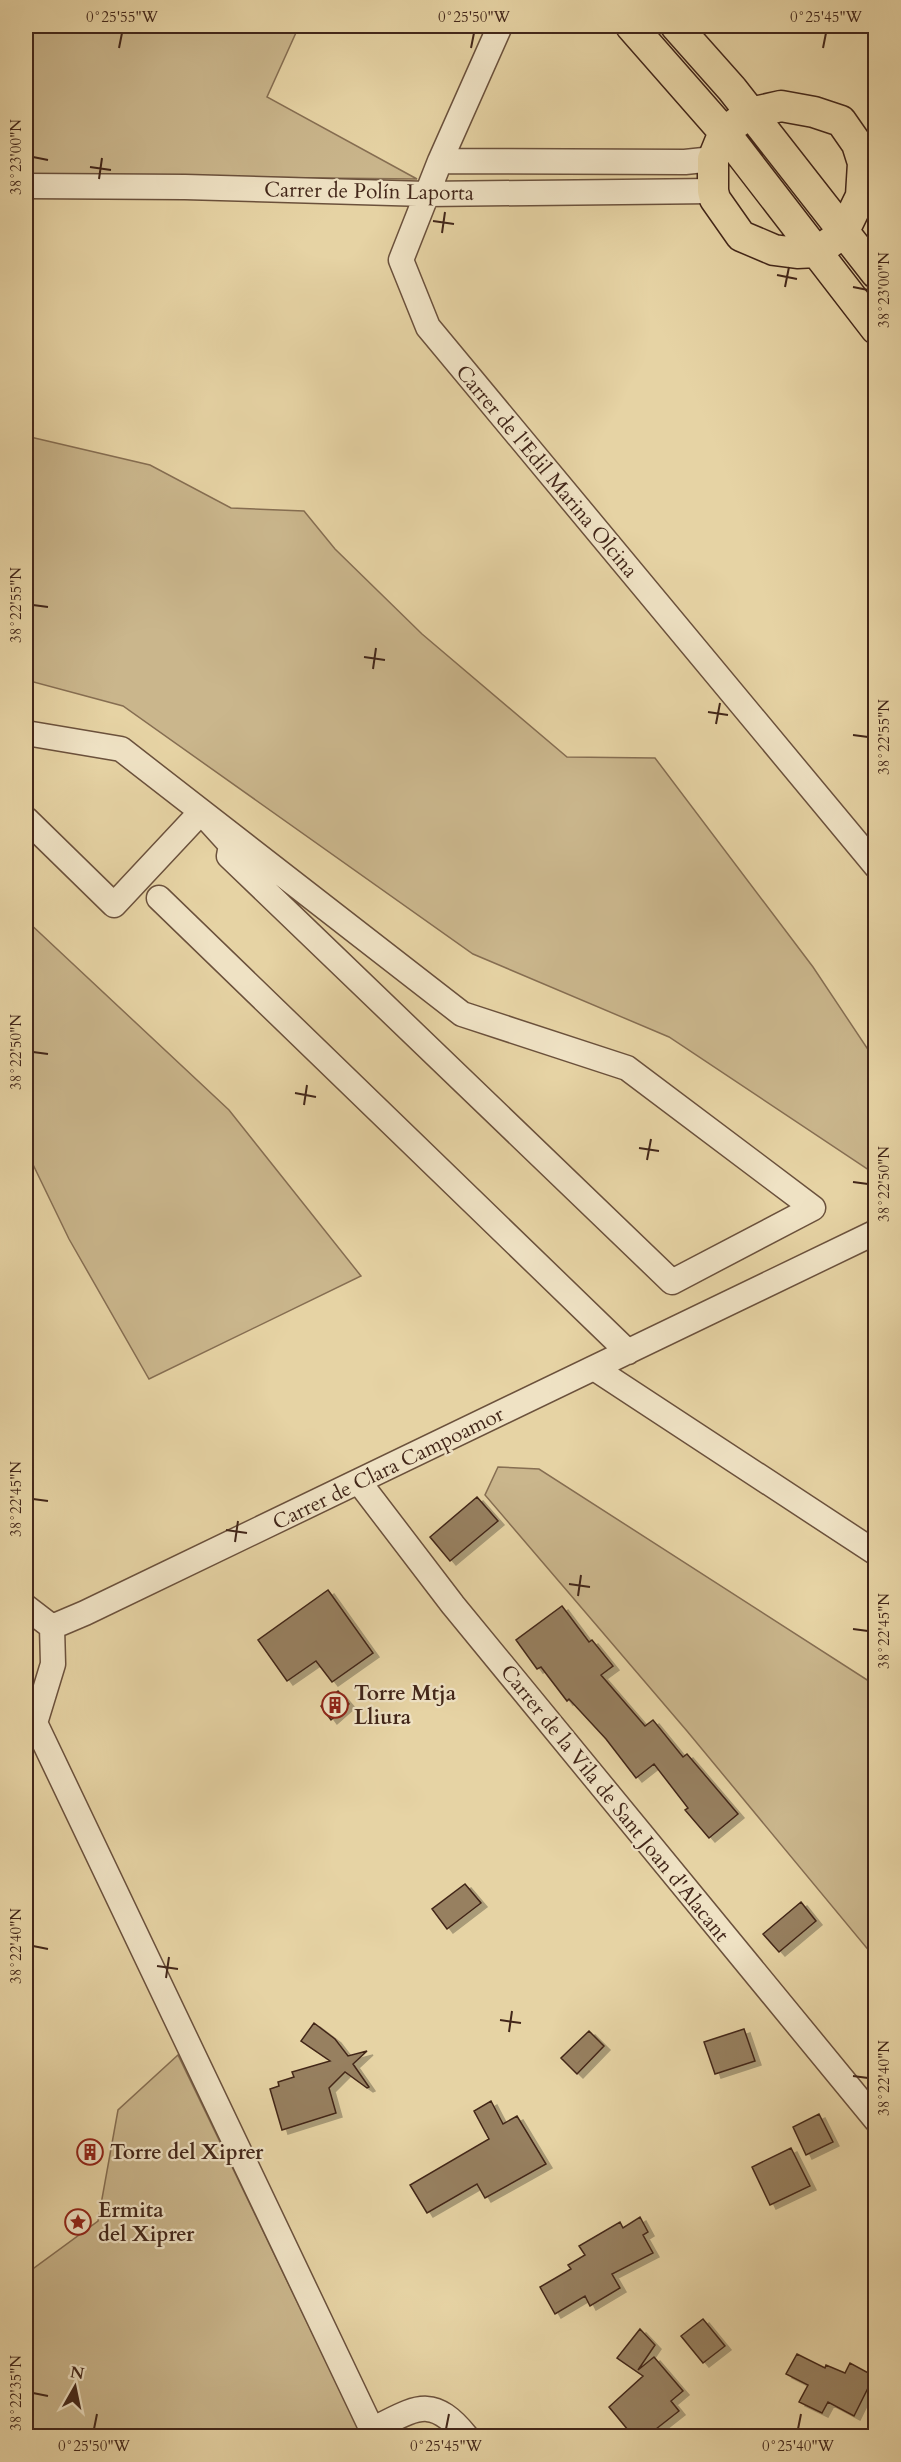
<svg xmlns="http://www.w3.org/2000/svg" width="901" height="2462" viewBox="0 0 901 2462" font-family="Cardo,serif">
<style>
.green{fill:#cab68c;stroke:#866e52;stroke-width:1.5}
.building{fill:#978061;stroke:#422619;stroke-width:1.5;filter:url(#shadow)}
.lines{fill:none;stroke-linecap:round;stroke-linejoin:round}
.minor-casing{stroke:#6b513c;stroke-width:27}
.major-casing{stroke:#422619;stroke-width:33}
.minor{stroke:#efe2c4;stroke-width:24}
.major{stroke:#e6d3a4;stroke-width:30}
.ticks{fill:none;stroke:#422619;stroke-width:2}
.labels{text-anchor:middle;stroke-width:4.5;stroke-linejoin:round;paint-order:stroke}
.street-label{font-size:21px;fill:#422619;stroke:#efe2c4}
.poi-label{font-size:21px;font-weight:bold;fill:#422619;stroke:#efe2c4;text-anchor:start}
.neatline{fill:none;stroke:#422619;stroke-width:2}
.ticks-label{font-size:15px;text-anchor:middle;fill:#422619}
</style>
<defs>
<filter id="shadow"><feDropShadow dx="6" dy="4" stdDeviation="0" flood-color="#0004"/></filter>
</defs>
<rect width="100%" height="100%" fill="#e6d3a4"/>
<filter id="stains"><feTurbulence type="fractalNoise" baseFrequency=".00333" numOctaves="4"/><feColorMatrix values="0 0 0 0 .2 0 0 0 0 .09 0 0 0 0 .02 0 0 0 .5 -.17"/></filter>
<radialGradient id="worn" r=".72"><stop offset=".6" stop-color="#630" stop-opacity="0"/><stop offset="1" stop-color="#630" stop-opacity=".3"/></radialGradient>
<!-- green -->
<path class="green" d="M 26,26 L 299,26 L 267,97 L 417,179 L 26,175 Z
M 26,436 L 150,465 L 231,508 L 304,511 L 335,549 L 422,634 L 567,757 L 655,758 L 813,967 L 875,1060 L 875,1174 L 669,1037 L 473,954 L 123,706 L 26,680 Z
M 26,920 L 229,1110 L 361,1276 L 149,1379 L 69,1239 L 26,1150 Z
M 498,1467 L 539,1469 L 875,1685 L 875,1958 L 687,1731 L 485,1495 Z
M 178,2055 L 362,2436 L 26,2436 L 26,2274 L 98,2221 L 118,2110 Z"/>
<!-- building -->
<path class="building" d="M 477,1497 L 498,1521 L 450,1561 L 430,1537 Z
M 328,1590 L 373,1653 L 332,1682 L 316,1661 L 287,1681 L 258,1640 Z
M 562,1606 L 589,1642 L 592,1640 L 613,1666 L 601,1675 L 645,1726 L 653,1720 L 683,1757 L 687,1754 L 738,1814 L 709,1838 L 685,1810 L 688,1808 L 654,1764 L 636,1778 L 606,1739 L 569,1699 L 567,1701 L 541,1667 L 537,1669 L 516,1640 Z
M 338,1691 L 349,1704 L 331,1720 L 321,1706 Z
M 465,1884 L 481,1903 L 447,1929 L 432,1909 Z
M 801,1902 L 816,1921 L 779,1952 L 763,1934 Z
M 314,2023 L 335,2039 L 348,2056 L 367,2051 L 353,2064 L 369,2087 L 367,2088 L 345,2072 L 329,2088 L 336,2113 L 282,2130 L 270,2089 L 279,2086 L 278,2082 L 294,2077 L 292,2072 L 330,2061 L 301,2041 Z
M 744,2029 L 755,2061 L 715,2074 L 704,2042 Z
M 589,2031 L 604,2046 L 577,2074 L 561,2058 Z
M 491,2101 L 503,2124 L 517,2116 L 546,2164 L 485,2198 L 477,2184 L 427,2213 L 410,2185 L 489,2139 L 474,2111 Z
M 819,2114 L 833,2142 L 806,2155 L 793,2127 Z
M 791,2148 L 810,2186 L 770,2205 L 752,2167 Z
M 640,2217 L 648,2232 L 643,2235 L 653,2253 L 612,2274 L 620,2288 L 590,2306 L 585,2296 L 555,2314 L 540,2287 L 571,2269 L 568,2265 L 585,2255 L 579,2246 L 620,2222 L 623,2228 Z
M 703,2319 L 725,2346 L 703,2363 L 681,2336 Z
M 640,2329 L 655,2345 L 638,2370 L 654,2357 L 683,2391 L 671,2401 L 679,2411 L 647,2436 L 633,2436 L 609,2407 L 643,2376 L 617,2358 Z
M 797,2354 L 825,2368 L 826,2365 L 845,2373 L 850,2363 L 874,2376 L 854,2416 L 828,2402 L 822,2413 L 799,2402 L 808,2385 L 786,2374 Z"/>
<g class="lines">
<!-- minor casing -->
<g class="minor-casing">
<path id="minor" d="M 500,26 L 440,161 L 401,260 L 428,327 L 876,866
M 440,161 L 685,162 L 713,159
M 26,186 L 185,187 L 426,194 L 713,191
M 26,733 L 121,749 L 462,1014 L 627,1068 L 813,1208 L 672,1282 L 229,856 L 231,845 L 201,812 L 114,905 L 26,819
M 159,898 L 628,1352
M 594,1368 L 876,1553
M 359,1482 L 453,1605 L 876,2120
M 26,1607 L 52,1627 L 53,1664 L 35,1723
M 52,1627 L 85,1613 L 876,1232
M 26,1704 L 375,2436
M 371,2430 C 415,2409 431,2393 466,2436"/>
</g>
<!-- major casing -->
<g class="major-casing">
<path id="major" d="M 631,26 L 724,132 L 876,329
M 676,26 L 732,89 L 876,273
M 781,106 L 814,112 L 841,121 L 857,144 L 863,163 L 861,196 L 843,233 L 817,252 L 797,253 L 774,250 L 741,236 L 715,199 L 713,191 L 713,159 L 724,132 L 750,113 Z"/>
</g>
<!-- minor -->
<use href="#minor" class="minor"/>
<!-- major -->
<use href="#major" class="major"/>
</g>
<!-- ticks -->
<path class="ticks" d="M 119,48 L 122,33M 471,48 L 474,33M 823,48 L 826,33M 33,157 L 48,160M 90,167 L 111,170M 99,179 L 102,158M 433,221 L 454,224M 442,233 L 445,212M 777,275 L 797,279M 785,287 L 789,267M 853,287 L 868,290M 33,605 L 48,607M 364,657 L 385,660M 373,669 L 376,648M 708,712 L 728,715M 716,724 L 720,703M 853,735 L 868,737M 33,1052 L 48,1054M 295,1093 L 316,1097M 304,1105 L 307,1085M 639,1148 L 659,1151M 647,1160 L 651,1139M 853,1182 L 868,1184M 33,1499 L 48,1501M 226,1530 L 247,1533M 235,1542 L 238,1521M 569,1584 L 590,1587M 578,1596 L 581,1575M 853,1629 L 868,1631M 33,1946 L 48,1949M 157,1966 L 178,1969M 166,1978 L 169,1957M 500,2020 L 521,2023M 509,2032 L 512,2011M 853,2076 L 868,2078M 33,2393 L 48,2396M 94,2429 L 97,2414M 446,2429 L 449,2414M 798,2429 L 801,2414"/>
<!-- icons -->
<defs>
<g id="building-ring" transform="scale(1.35)"><circle r="9.5" fill="#efe2c4" stroke="#8f2418" stroke-width="1.5"/><path d="M-4-6H4V6H1V3H-1V6H-4ZM-2.5-4.3h1.7v1.8h-1.7ZM.8-4.3h1.7v1.8H.8ZM-2.5-1h1.7V.8h-1.7ZM.8-1h1.7V.8H.8Z" fill="#8f2418"/></g>
<g id="sight-ring" transform="scale(1.35)"><circle r="9.5" fill="#efe2c4" stroke="#8f2418" stroke-width="1.5"/><path d="M0-6L1.8-2.2L6-1.7L2.9 1.2L3.7 5.4L0 3.3L-3.7 5.4L-2.9 1.2L-6-1.7L-1.8-2.2Z" fill="#8f2418"/></g>
</defs>
<g fill-rule="evenodd">
<use href="#building-ring" x="335" y="1705"/>
<use href="#building-ring" x="90" y="2152"/>
<use href="#sight-ring" x="78" y="2222"/>
</g>
<g class="labels">
<!-- street labels -->
<g class="street-label">
<text transform="translate(369 191) rotate(1)" y="7">Carrer de Polín Laporta</text>
<text transform="translate(547 471) rotate(50)" y="7">Carrer de l'Edil Marina Olcina</text>
<text transform="translate(388 1468) rotate(-26)" y="7">Carrer de Clara Campoamor</text>
<text transform="translate(615 1803) rotate(51)" y="7">Carrer de la Vila de Sant Joan d'Alacant</text>
</g>
<!-- poi labels -->
<g class="poi-label">
<text x="354" y="1700">Torre Mtja<tspan x="354" dy="24">Lliura</tspan></text>
<text x="110" y="2159">Torre del Xiprer</text>
<text x="98" y="2217">Ermita<tspan x="98" dy="24">del Xiprer</tspan></text>
</g>
</g>
<!-- margin -->
<rect width="901" height="2462" fill="none" stroke="#e6d3a4" stroke-width="66"/>
<!-- north arrow -->
<g transform="translate(75 2387) rotate(9)" stroke="#efe2c4" stroke-width="4.5" paint-order="stroke">
<path d="M0-4.5L10 22L0 15L-10 22Z" fill="#422619"/>
<text y="-9" font-size="16" font-weight="bold" text-anchor="middle" fill="#422619">N</text>
</g>
<rect x="33" y="33" width="835" height="2396" class="neatline"/>
<g class="ticks-label">
<text x="122" y="22">0°25'55"W</text>
<text x="474" y="22">0°25'50"W</text>
<text x="826" y="22">0°25'45"W</text>
<text transform="translate(16 157) rotate(-90)" y="5">38°23'00"N</text>
<text transform="translate(884 290) rotate(-90)" y="5">38°23'00"N</text>
<text transform="translate(16 605) rotate(-90)" y="5">38°22'55"N</text>
<text transform="translate(884 737) rotate(-90)" y="5">38°22'55"N</text>
<text transform="translate(16 1052) rotate(-90)" y="5">38°22'50"N</text>
<text transform="translate(884 1184) rotate(-90)" y="5">38°22'50"N</text>
<text transform="translate(16 1499) rotate(-90)" y="5">38°22'45"N</text>
<text transform="translate(884 1631) rotate(-90)" y="5">38°22'45"N</text>
<text transform="translate(16 1946) rotate(-90)" y="5">38°22'40"N</text>
<text transform="translate(884 2078) rotate(-90)" y="5">38°22'40"N</text>
<text transform="translate(16 2393) rotate(-90)" y="5">38°22'35"N</text>
<text x="94" y="2451">0°25'50"W</text>
<text x="446" y="2451">0°25'45"W</text>
<text x="798" y="2451">0°25'40"W</text>
</g>
<rect width="100%" height="100%" filter="url(#stains)"/>
<rect width="100%" height="100%" fill="url(#worn)"/>
</svg>
